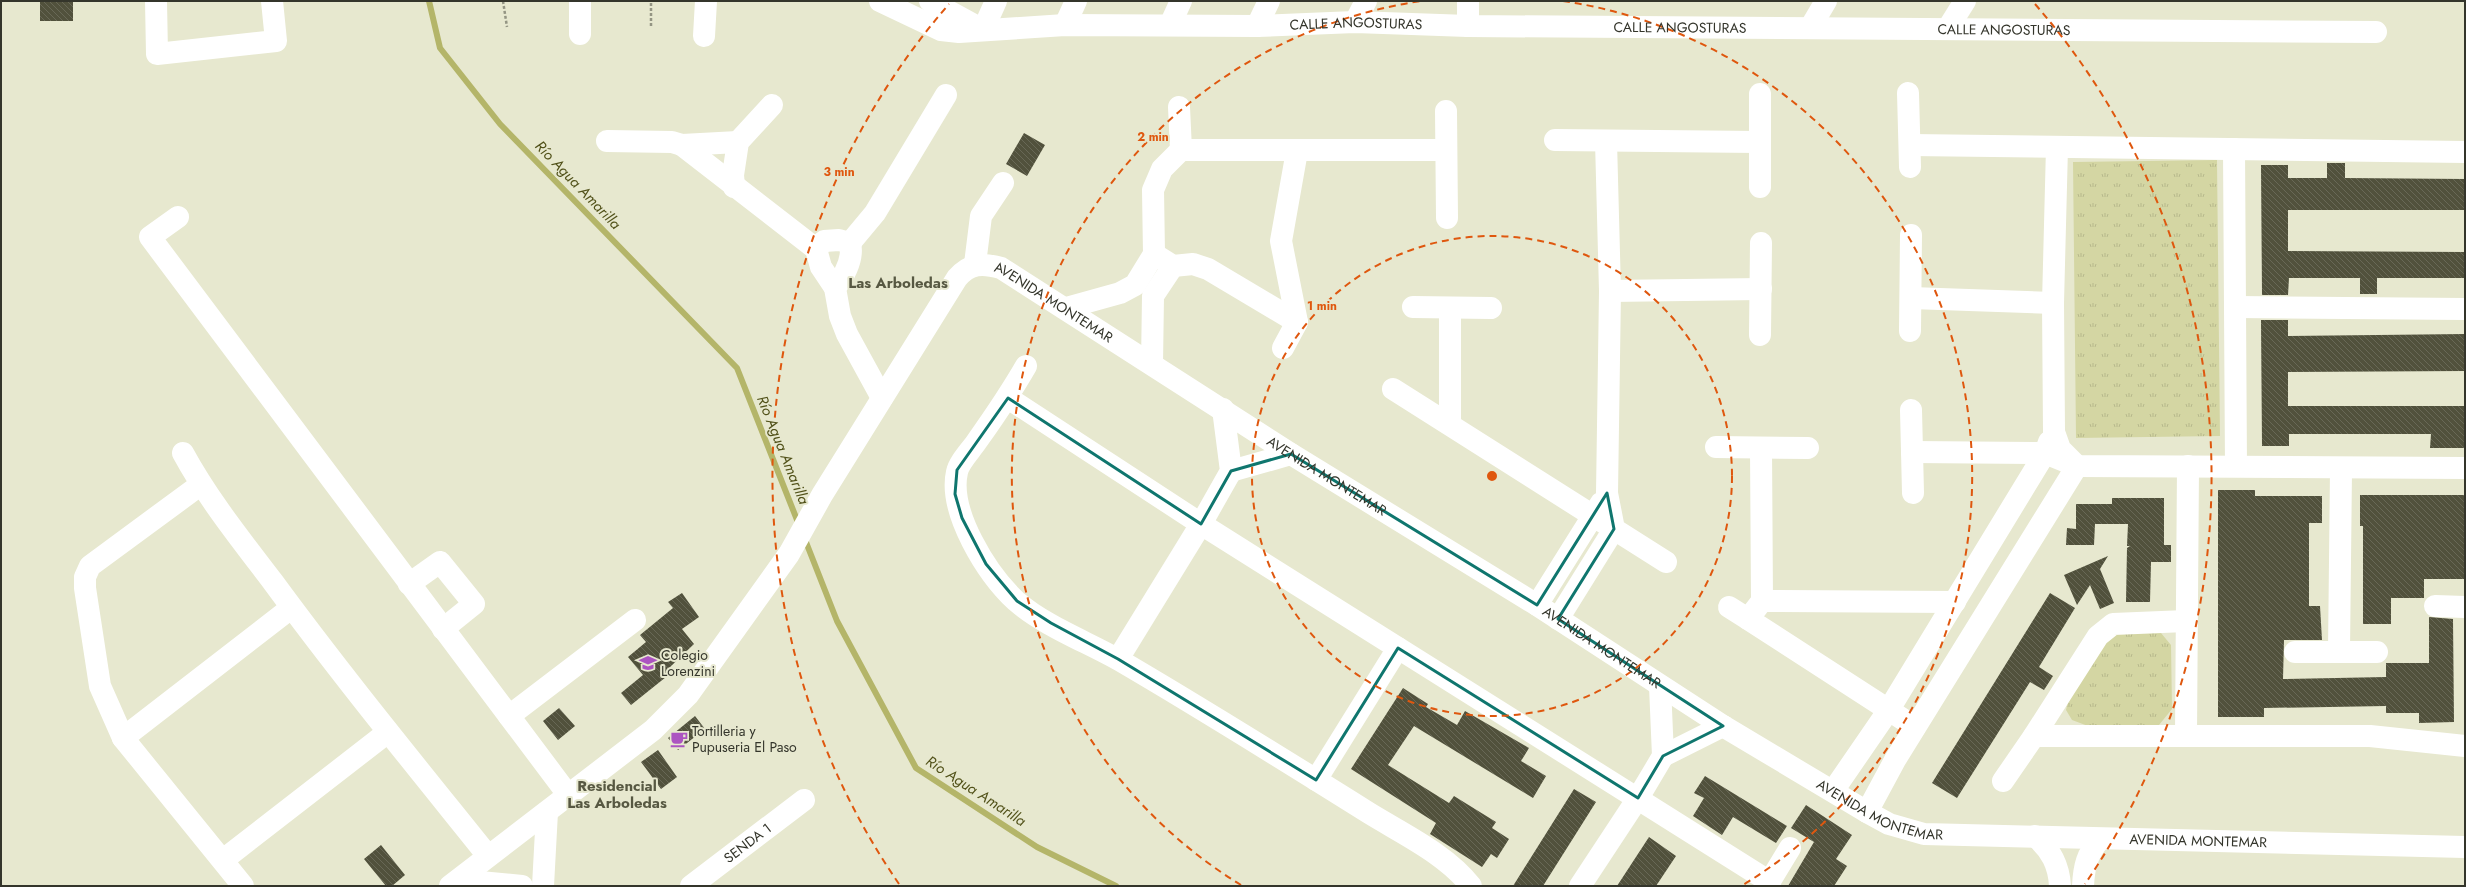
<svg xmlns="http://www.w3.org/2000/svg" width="2466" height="887" viewBox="0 0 2466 887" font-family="Jost,sans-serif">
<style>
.grass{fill:url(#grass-tufts)}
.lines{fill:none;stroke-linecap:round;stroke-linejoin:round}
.stream{stroke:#b4b569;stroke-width:6}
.building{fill:url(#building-back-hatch)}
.path{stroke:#949583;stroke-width:2.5;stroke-dasharray:3 2;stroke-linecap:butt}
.minor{stroke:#fff;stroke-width:22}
.marked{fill:none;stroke:#0f766e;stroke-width:3;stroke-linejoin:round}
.ring{fill:none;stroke:#df570e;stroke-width:2;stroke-dasharray:7 5}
.labels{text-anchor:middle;stroke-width:4;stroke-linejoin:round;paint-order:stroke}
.street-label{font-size:14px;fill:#34352b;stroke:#e7e8cf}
.poi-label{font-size:14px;fill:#34352b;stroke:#e7e8cf;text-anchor:start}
.water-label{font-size:15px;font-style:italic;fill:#515119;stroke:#e7e8cf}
.neighbourhood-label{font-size:15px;font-weight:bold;fill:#575842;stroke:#e7e8cf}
.centre{fill:#df570e;stroke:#e7e8cf;stroke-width:2}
.ring-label{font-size:12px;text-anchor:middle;font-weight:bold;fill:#df570e;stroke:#e7e8cf;stroke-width:4;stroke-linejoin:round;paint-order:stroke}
</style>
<defs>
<pattern id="grass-tufts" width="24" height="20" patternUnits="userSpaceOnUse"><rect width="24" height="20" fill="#d4d6a3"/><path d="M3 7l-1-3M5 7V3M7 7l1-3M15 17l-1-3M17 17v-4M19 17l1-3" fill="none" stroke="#b7b88c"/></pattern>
<pattern id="building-back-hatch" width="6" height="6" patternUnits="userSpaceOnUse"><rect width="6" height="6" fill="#51513c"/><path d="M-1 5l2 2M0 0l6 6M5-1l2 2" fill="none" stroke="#686856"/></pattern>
</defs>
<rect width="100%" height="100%" fill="#e7e8cf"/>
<!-- grass -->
<path class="grass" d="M 2217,160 L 2220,436 L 2076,438 L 2073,162 Z
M 2116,633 L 2161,633 L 2171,645 L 2172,709 L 2159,725 L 2088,726 L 2072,720 L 2066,710 L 2069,697 L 2104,640 Z"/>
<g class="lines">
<!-- stream -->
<path class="stream" d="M 429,1 L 440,48 L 500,124 L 737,368 L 799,525
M 804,537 L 837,621 L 916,768 L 1037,847 L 1116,886"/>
</g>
<!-- building -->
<path class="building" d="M 40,1 L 73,1 L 73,21 L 40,21 Z
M 1024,133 L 1045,145 L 1027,176 L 1006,164 Z
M 2327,163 L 2345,163 L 2345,178 L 2465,179 L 2465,210 L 2288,210 L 2288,251 L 2465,252 L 2465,278 L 2377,278 L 2377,294 L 2360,294 L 2360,278 L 2289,278 L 2288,295 L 2262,295 L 2261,165 L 2288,165 L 2288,178 L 2327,178 Z
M 2261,320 L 2288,320 L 2288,336 L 2465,334 L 2465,371 L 2288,372 L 2288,406 L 2465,406 L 2465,448 L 2430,448 L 2431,434 L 2289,434 L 2289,446 L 2262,446 Z
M 2218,490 L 2255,490 L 2255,496 L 2322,496 L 2322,523 L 2309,523 L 2309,606 L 2320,606 L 2322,640 L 2284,640 L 2283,679 L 2386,677 L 2386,663 L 2429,663 L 2429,617 L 2453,619 L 2454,722 L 2419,723 L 2419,713 L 2386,713 L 2386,706 L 2264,708 L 2264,717 L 2218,717 Z
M 2360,495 L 2465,495 L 2465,579 L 2424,579 L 2424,598 L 2391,598 L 2391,624 L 2363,624 L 2363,526 L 2360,526 Z
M 2112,498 L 2164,498 L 2164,545 L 2171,545 L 2171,562 L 2151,562 L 2150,602 L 2126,602 L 2127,548 L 2130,546 L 2127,546 L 2128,524 L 2095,524 L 2094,545 L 2066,545 L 2067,528 L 2076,529 L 2076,504 L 2112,504 Z
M 2108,556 L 2100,569 L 2114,603 L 2100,609 L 2090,585 L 2077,605 L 2064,575 Z
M 682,593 L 699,617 L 682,629 L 694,644 L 668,669 L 671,673 L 631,705 L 621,693 L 643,675 L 628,657 L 646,642 L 640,635 L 673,608 L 668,602 Z
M 2050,593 L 2075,608 L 2039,667 L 2053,676 L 2044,690 L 2030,682 L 1957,798 L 1932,783 Z
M 1403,688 L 1428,704 L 1426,707 L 1457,725 L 1465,711 L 1529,748 L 1521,761 L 1546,776 L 1533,798 L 1414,726 L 1388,765 L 1449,803 L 1454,796 L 1496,822 L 1492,828 L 1509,839 L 1497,858 L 1491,854 L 1482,867 L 1430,834 L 1436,823 L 1351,769 Z
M 559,708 L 575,726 L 558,740 L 543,721 Z
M 695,716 L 705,729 L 678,750 L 668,738 Z
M 658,750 L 677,777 L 661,789 L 641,762 Z
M 1705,776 L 1787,826 L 1776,843 L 1733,817 L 1722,835 L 1693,816 L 1704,798 L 1694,793 Z
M 1574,789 L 1596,802 L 1543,886 L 1513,886 Z
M 1806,805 L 1852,835 L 1836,859 L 1847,866 L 1834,886 L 1788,886 L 1814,842 L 1791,828 Z
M 1649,837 L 1676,856 L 1656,886 L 1617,886 Z
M 381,845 L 405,875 L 392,886 L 386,886 L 364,859 Z"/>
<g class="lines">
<!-- path -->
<path class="path" d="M 503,1 L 507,27
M 651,26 L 651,1"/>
<!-- minor -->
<g class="minor">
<path d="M 156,1 L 157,54 L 276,41 L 272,1"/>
<path id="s1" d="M 880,1 L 941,30 L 959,32 L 1065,25 L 1257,26 L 1355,22 L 1468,26 L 2376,32"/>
<path d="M 930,1 L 983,30"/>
<path d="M 1355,22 L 1366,1"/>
<path d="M 1065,25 L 1076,1"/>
<path d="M 1170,25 L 1181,1"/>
<path d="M 1257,26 L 1269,1"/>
<path d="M 1468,26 L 1468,1"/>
<path d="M 1810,28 L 1826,1"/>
<path d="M 1948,28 L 1965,1"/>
<path d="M 983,30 L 996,1"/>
<path d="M 580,34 L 580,1"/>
<path d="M 704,36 L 706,1"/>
<path d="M 1908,93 L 1910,167"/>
<path d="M 1760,94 L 1760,187"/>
<path d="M 1179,107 L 1181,150"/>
<path d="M 1446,111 L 1447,218"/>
<path d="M 1555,140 L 1759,142"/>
<path d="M 607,141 L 672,142 L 682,145 L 738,142"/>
<path d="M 682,145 L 816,249 L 821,267 L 835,288 L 840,316 L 847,334 L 882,398"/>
<path d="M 1910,145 L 2465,152"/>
<path d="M 2234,149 L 2236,466"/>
<path d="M 734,187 L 733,175 L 738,142 L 772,105"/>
<path d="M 178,217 L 150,237 L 569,796"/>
<path d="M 850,243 L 875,213 L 946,95"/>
<path d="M 816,249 L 824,241 L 839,240 L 850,243"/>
<path d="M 1154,254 L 1173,266 L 1193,264 L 1208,269 L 1297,322"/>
<path d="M 975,264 L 981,216 L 1003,183"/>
<path d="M 835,288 C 844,276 854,259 850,243"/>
<path d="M 1610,291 L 1761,289"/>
<path d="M 1911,298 L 2053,303"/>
<path d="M 1413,307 L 1491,308"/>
<path d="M 2237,307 L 2465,309"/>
<path d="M 1066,308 L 1120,293 L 1135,285 L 1154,254 L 1153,190 L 1162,169 L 1181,150 L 1446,150"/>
<path d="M 1910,331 L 1911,235"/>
<path d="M 1760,335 L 1761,243"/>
<path d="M 1283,348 L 1297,322 L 1281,241 L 1297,151"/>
<path d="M 1152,364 L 1153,296 L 1173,266"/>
<path d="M 1026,366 C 1011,392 994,417 977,441 C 971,450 959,462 957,472 C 948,512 987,574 1016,601 C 1045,626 1085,641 1119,660 C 1203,709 1286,761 1369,813 C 1403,834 1446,854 1471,886"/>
<path d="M 1393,389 L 1666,562"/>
<path d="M 1008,398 L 1201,524 L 1770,882"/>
<path d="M 1911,410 L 1913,493"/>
<path d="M 1450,424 L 1450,309"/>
<path d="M 1716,447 L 1808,448"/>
<path d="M 1761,448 L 1762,601 L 1748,619 L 1915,727"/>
<path d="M 1912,452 L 2045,453 L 2077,466 L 2465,468"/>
<path d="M 183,453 C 208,499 241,540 273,582 C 342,676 415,765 488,856"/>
<path d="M 1231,471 L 1291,454"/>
<path d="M 200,485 L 90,566 L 85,577 L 85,588 L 100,686 L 123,738 L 243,886"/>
<path d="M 409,584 L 440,562 L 474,604 L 443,629"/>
<path d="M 1762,601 L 1955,602"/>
<path d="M 1537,605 L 1601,503"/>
<path d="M 2435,606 L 2465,607"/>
<path d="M 1729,607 L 1748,619"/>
<path d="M 1558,619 L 1614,529 L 1607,493 L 1610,291 L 1606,141"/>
<path d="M 2295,652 L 2377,652"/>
<path d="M 2339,652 L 2341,469"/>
<path d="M 1118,659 L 1201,524 L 1231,471 L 1223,409"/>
<path d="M 509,716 L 635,620"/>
<path d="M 2186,735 L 2188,466"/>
<path d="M 2034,736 L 2370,736 L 2465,746"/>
<path d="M 123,738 L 291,608"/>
<path d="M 1663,756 L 1723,726"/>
<path d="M 1316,780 L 1398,648"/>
<path d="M 2003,781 L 2034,736 L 2098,636 L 2113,624 L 2186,621"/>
<path d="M 1833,791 L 1888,711 L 2045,453 L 2049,442"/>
<path d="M 1867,812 L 1895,760 L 2077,466 L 2060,449 L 2054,432 L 2053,303 L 2057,147"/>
<path d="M 2035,836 C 2051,850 2059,865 2060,886"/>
<path d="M 223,860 L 388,732"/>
<path d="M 459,880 L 522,886"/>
<path id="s2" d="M 450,886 L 653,730 L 688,695 L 789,554 L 822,495 L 957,278 C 970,263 982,263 1001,268 L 1291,454 L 1537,605 L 1723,726 L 1867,812 L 1889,824 L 1924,834 L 2465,847"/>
<path d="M 543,886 L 547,812"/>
<path id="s3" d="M 691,886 L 804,800"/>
<path d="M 1580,886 L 1638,798 L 1663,756 L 1660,686"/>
<path d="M 1767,886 L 1790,848"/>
<path d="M 2083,886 C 2084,866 2087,854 2100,839"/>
</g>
</g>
<!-- marked area -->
<path class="marked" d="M 1008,398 L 1201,524 L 1231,471 L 1291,454 L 1537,605 L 1607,493 L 1614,529 L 1558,619 L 1723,726 L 1663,756 L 1638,798 L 1398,648 L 1316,780 L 1118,659 L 1051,623 L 1017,601 L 986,564 L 962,518 L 955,494 L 957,470 Z"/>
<!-- distance rings -->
<g class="ring">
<circle cx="1492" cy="476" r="240"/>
<path d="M1241 885A480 480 0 0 1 1421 1M1563 1A480 480 0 0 1 1743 885"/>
<path d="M899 884A720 720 0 0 1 949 4M2035 4A720 720 0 0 1 2085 884"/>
</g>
<!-- icons -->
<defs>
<g id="school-bare" transform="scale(1.38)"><path d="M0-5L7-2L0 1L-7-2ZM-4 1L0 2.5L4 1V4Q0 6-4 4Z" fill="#ac54c1" stroke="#e7e8cf" stroke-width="2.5" paint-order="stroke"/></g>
<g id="cafe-bare" transform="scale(1.38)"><path d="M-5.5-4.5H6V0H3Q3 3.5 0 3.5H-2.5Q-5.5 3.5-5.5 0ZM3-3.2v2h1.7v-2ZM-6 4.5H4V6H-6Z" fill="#ac54c1" stroke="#e7e8cf" stroke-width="2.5" paint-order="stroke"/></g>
</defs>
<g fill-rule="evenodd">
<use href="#school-bare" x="648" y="663"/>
<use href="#cafe-bare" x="679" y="739"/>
</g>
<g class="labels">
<!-- street labels -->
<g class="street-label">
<text dy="5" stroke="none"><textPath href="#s1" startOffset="483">CALLE ANGOSTURAS</textPath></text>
<text dy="5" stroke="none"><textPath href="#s1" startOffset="807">CALLE ANGOSTURAS</textPath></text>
<text dy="5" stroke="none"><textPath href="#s1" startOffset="1131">CALLE ANGOSTURAS</textPath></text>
<text dy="5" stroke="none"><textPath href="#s2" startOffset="913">AVENIDA MONTEMAR</textPath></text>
<text dy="5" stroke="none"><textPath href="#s2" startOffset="1237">AVENIDA MONTEMAR</textPath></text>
<text dy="5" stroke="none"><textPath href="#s2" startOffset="1561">AVENIDA MONTEMAR</textPath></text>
<text dy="5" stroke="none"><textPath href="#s2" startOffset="1885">AVENIDA MONTEMAR</textPath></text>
<text dy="5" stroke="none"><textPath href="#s2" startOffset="2209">AVENIDA MONTEMAR</textPath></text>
<text dy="5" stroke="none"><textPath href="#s3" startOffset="71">SENDA 1</textPath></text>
</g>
<!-- poi labels -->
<g class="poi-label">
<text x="661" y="660">Colegio<tspan x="661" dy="16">Lorenzini</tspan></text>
<text x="692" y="736">Tortilleria y<tspan x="692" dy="16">Pupuseria El Paso</tspan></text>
</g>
<!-- water labels -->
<g class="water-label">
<text transform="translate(578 185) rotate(46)" y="5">Río Agua Amarilla</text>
<text transform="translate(783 450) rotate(68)" y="5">Río Agua Amarilla</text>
<text transform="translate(976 791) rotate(33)" y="5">Río Agua Amarilla</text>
</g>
<!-- neighbourhood labels -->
<g class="neighbourhood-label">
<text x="898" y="288">Las Arboledas</text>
<text x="617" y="791">Residencial<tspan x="617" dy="17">Las Arboledas</tspan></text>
</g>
</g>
<circle cx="1492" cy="476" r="6" class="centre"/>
<g class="ring-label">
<text x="1153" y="141">2 min</text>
<text x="839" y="176">3 min</text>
<text x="1322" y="310">1 min</text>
</g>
<!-- border -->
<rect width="2466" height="887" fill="none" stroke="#34352b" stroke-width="4"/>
</svg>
